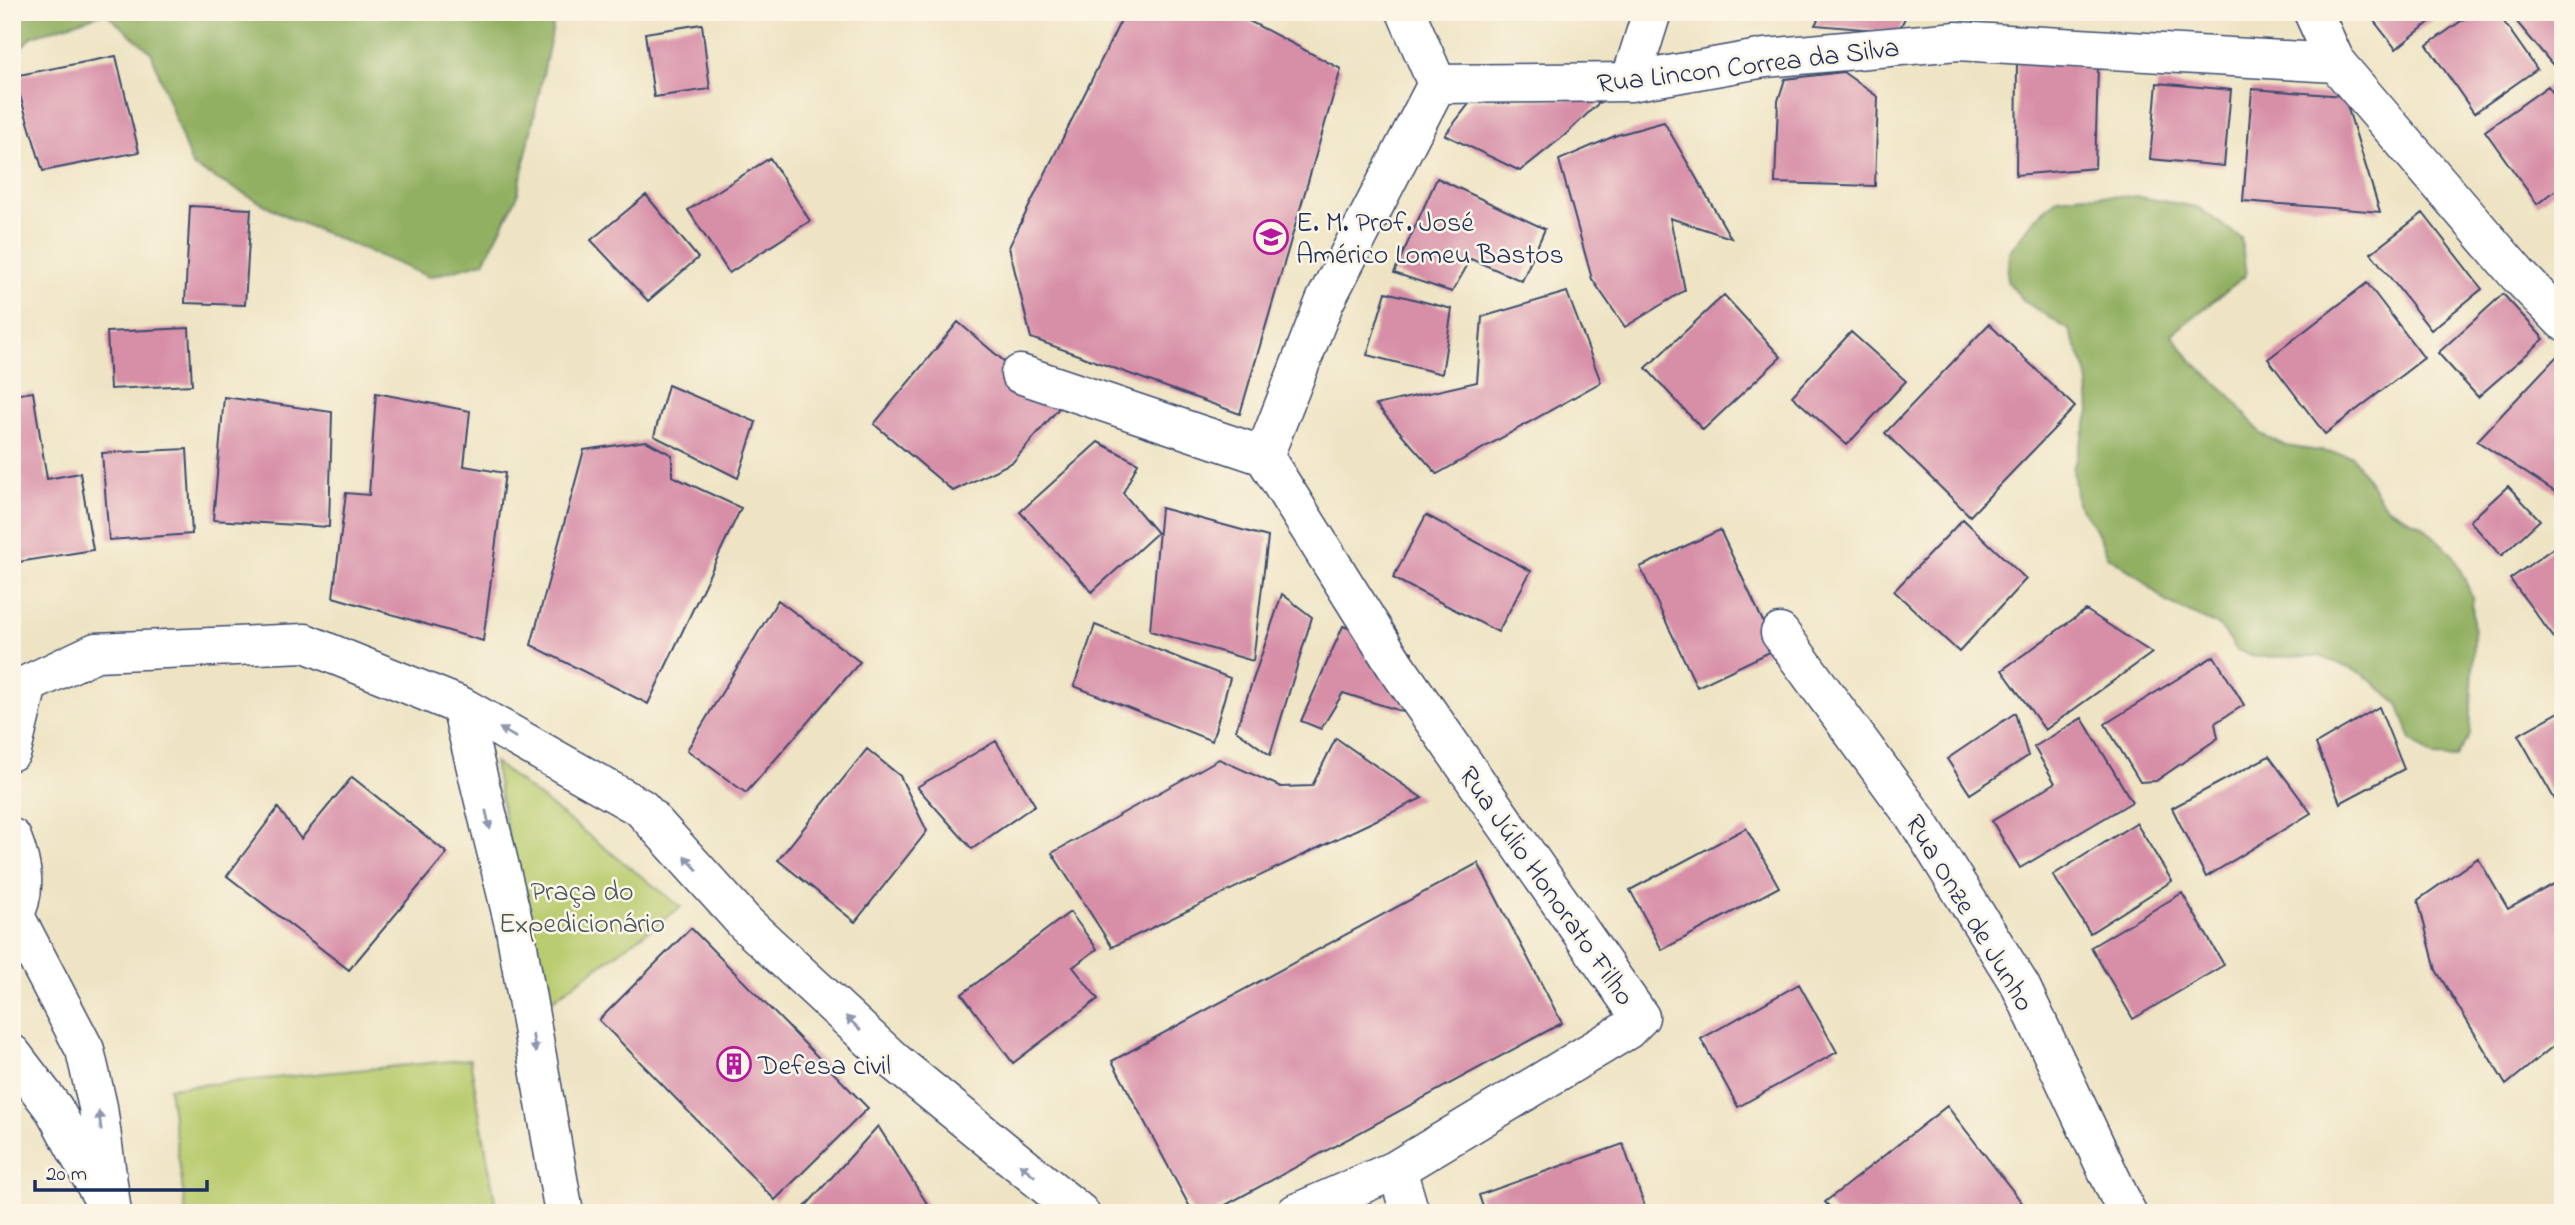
<svg xmlns="http://www.w3.org/2000/svg" width="2575" height="1225" viewBox="0 0 2575 1225" font-family="'Indie Flower',sans-serif">
<style>
.green{fill:#b9cc70;stroke:#6a7e67;stroke-width:2}
.forest{fill:#92b062;stroke:#567060;stroke-width:2}
.building{fill:#d78ea7}
.lines{fill:none;stroke-linecap:round;stroke-linejoin:round}
.minor-casing{stroke:#3b4a6d;stroke-width:41}
.major-casing{stroke:#3b4a6d;stroke-width:41}
.minor{stroke:#fff;stroke-width:38}
.major{stroke:#fff;stroke-width:38}
.oneway{fill:#8d97ae}
.labels{text-anchor:middle;stroke-width:5;stroke-linejoin:round;paint-order:stroke}
.street-label{font-size:28px;fill:#1b2f5e;stroke:#fcf5e5}
.poi-label{font-size:28px;fill:#1b2f5e;stroke:#fcf5e5;text-anchor:start}
.park-label{font-size:28px;fill:#425662;stroke:#fcf5e5}
</style>
<rect width="100%" height="100%" fill="#fcf5e5"/>
<filter id="ink" filterUnits="userSpaceOnUse"><feTurbulence type="fractalNoise" baseFrequency=".0143" numOctaves="2"/><feDisplacementMap in="SourceGraphic" scale="14" xChannelSelector="R" yChannelSelector="G"/><feConvolveMatrix kernelMatrix="1 2 1 2 8 2 1 2 1" color-interpolation-filters="sRGB"/></filter>
<filter id="wash" filterUnits="userSpaceOnUse"><feTurbulence type="fractalNoise" baseFrequency=".00686" numOctaves="4" result="noise"/><feDisplacementMap in="SourceGraphic" scale="28" xChannelSelector="R" yChannelSelector="G"/><feGaussianBlur stdDeviation="1.57" result="paint"/><feColorMatrix in="noise" values="0 0 0 0 0 0 0 0 0 0 0 0 0 0 0 0 0 1.4 0 .05"/><feComposite in="paint" operator="in"/></filter>
<g filter="url(#wash)">
<rect width="100%" height="100%" fill="#eee4c4"/>
<!-- green -->
<path class="green" d="M 494,762 L 681,907 L 541,1008 Z
M 470,1059 L 497,1213 L 186,1213 L 169,1088 Z"/>
<!-- forest -->
<path class="forest" d="M 12,12 L 551,12 L 553,27 L 517,197 L 484,262 L 429,277 L 292,219 L 192,166 L 151,52 L 105,13 L 33,36 L 12,56 Z
M 2085,195 L 2139,197 L 2197,207 L 2241,238 L 2246,275 L 2172,334 L 2193,362 L 2230,395 L 2261,434 L 2286,446 L 2352,456 L 2386,507 L 2423,526 L 2454,556 L 2472,596 L 2474,640 L 2470,735 L 2455,758 L 2434,757 L 2411,740 L 2398,704 L 2363,674 L 2320,656 L 2256,657 L 2237,650 L 2219,626 L 2166,602 L 2139,577 L 2108,556 L 2097,531 L 2077,503 L 2073,468 L 2090,412 L 2087,372 L 2069,330 L 2024,301 L 2007,281 L 2009,252 L 2036,217 L 2058,198 Z"/>
<g id="blocks">
<!-- building -->
<path class="building" d="M 1125,12 L 1232,12 L 1341,69 L 1240,414 L 1031,338 L 1009,247 Z
M 1822,12 L 1908,12 L 1898,32 L 1815,25 Z
M 2367,12 L 2442,12 L 2396,49 Z
M 2474,12 L 2497,12 L 2537,69 L 2474,113 L 2427,45 Z
M 2514,12 L 2563,12 L 2563,55 L 2552,64 L 2511,15 Z
M 702,24 L 710,89 L 654,97 L 645,33 Z
M 116,56 L 139,152 L 43,171 L 14,76 Z
M 2017,58 L 2098,67 L 2095,168 L 2016,175 Z
M 1843,72 L 1878,97 L 1875,186 L 1775,183 L 1778,101 L 1785,79 Z
M 2157,83 L 2231,90 L 2224,166 L 2150,159 Z
M 2548,86 L 2563,107 L 2563,185 L 2537,204 L 2485,131 Z
M 2252,89 L 2344,96 L 2380,212 L 2243,201 Z
M 1603,99 L 1565,135 L 1520,171 L 1445,135 L 1472,100 Z
M 1664,122 L 1731,238 L 1670,218 L 1685,290 L 1625,327 L 1592,279 L 1559,160 L 1617,135 Z
M 770,158 L 810,221 L 729,273 L 688,210 Z
M 1437,178 L 1545,229 L 1522,281 L 1471,259 L 1452,292 L 1394,273 Z
M 646,195 L 698,258 L 648,301 L 591,240 Z
M 190,206 L 251,209 L 245,305 L 185,303 Z
M 2423,213 L 2482,289 L 2431,330 L 2371,253 Z
M 2367,283 L 2424,358 L 2325,434 L 2268,359 Z
M 1386,292 L 1452,309 L 1442,374 L 1367,355 Z
M 1567,292 L 1601,382 L 1437,474 L 1376,405 L 1477,382 L 1482,317 Z
M 2503,294 L 2544,339 L 2478,397 L 2438,353 Z
M 1724,295 L 1781,357 L 1703,430 L 1646,368 Z
M 958,322 L 1059,408 L 1013,462 L 953,491 L 874,424 Z
M 1989,324 L 2075,407 L 1970,516 L 1885,433 Z
M 189,328 L 192,385 L 110,389 L 107,332 Z
M 1851,332 L 1906,381 L 1847,445 L 1792,396 Z
M 2558,355 L 2563,359 L 2563,497 L 2477,441 Z
M 668,385 L 756,422 L 738,478 L 654,436 Z
M 33,392 L 47,479 L 80,473 L 93,550 L 12,563 L 12,395 Z
M 376,393 L 470,411 L 464,466 L 505,473 L 483,641 L 333,597 L 346,493 L 369,495 Z
M 224,397 L 332,412 L 329,527 L 213,520 Z
M 646,441 L 672,455 L 672,476 L 741,508 L 648,704 L 531,645 L 584,450 Z
M 1098,442 L 1138,463 L 1123,493 L 1157,533 L 1092,592 L 1020,512 Z
M 187,449 L 192,534 L 109,540 L 102,453 Z
M 2508,486 L 2540,520 L 2501,556 L 2470,521 Z
M 1161,508 L 1268,537 L 1253,661 L 1150,631 Z
M 1426,515 L 1531,571 L 1498,632 L 1393,578 Z
M 1963,519 L 2026,579 L 1959,652 L 1894,591 Z
M 1720,530 L 1776,649 L 1697,687 L 1640,567 Z
M 2563,541 L 2563,650 L 2510,579 Z
M 1282,594 L 1312,617 L 1270,755 L 1236,730 Z
M 778,600 L 860,662 L 746,793 L 687,750 Z
M 2086,610 L 2152,653 L 2045,730 L 2002,670 Z
M 1095,625 L 1230,678 L 1212,741 L 1074,686 Z
M 1343,626 L 1412,652 L 1404,712 L 1343,693 L 1321,729 L 1301,721 Z
M 2214,656 L 2244,705 L 2215,723 L 2218,738 L 2156,781 L 2140,782 L 2105,724 Z
M 2379,707 L 2404,769 L 2340,803 L 2316,744 Z
M 2563,710 L 2563,814 L 2518,735 Z
M 2015,713 L 2028,756 L 1970,794 L 1947,759 Z
M 2082,718 L 2132,802 L 2020,868 L 1992,821 L 2055,783 L 2034,747 Z
M 1336,738 L 1422,798 L 1112,947 L 1052,853 L 1219,759 L 1281,787 L 1312,786 Z
M 996,741 L 1035,805 L 972,849 L 917,787 Z
M 867,749 L 900,776 L 927,831 L 855,922 L 778,860 Z
M 2269,756 L 2311,813 L 2206,877 L 2172,808 Z
M 352,777 L 447,853 L 349,970 L 227,876 L 278,808 L 301,839 Z
M 2136,823 L 2172,881 L 2090,933 L 2053,875 Z
M 1746,828 L 1779,887 L 1662,950 L 1630,890 Z
M 2478,858 L 2508,909 L 2563,879 L 2563,1038 L 2506,1085 L 2436,970 L 2418,900 Z
M 1478,863 L 1562,1023 L 1211,1213 L 1193,1213 L 1112,1061 Z
M 2182,893 L 2224,965 L 2133,1019 L 2091,947 Z
M 1070,912 L 1097,949 L 1073,967 L 1098,999 L 1013,1063 L 962,994 Z
M 691,928 L 868,1108 L 775,1200 L 599,1020 Z
M 1799,984 L 1837,1052 L 1738,1107 L 1701,1039 Z
M 1947,1106 L 2030,1213 L 1835,1213 L 1825,1202 Z
M 878,1126 L 933,1213 L 798,1213 L 804,1208 Z
M 1623,1144 L 1647,1213 L 1485,1213 L 1479,1195 Z"/>
</g>
</g>
<g filter="url(#ink)">
<use href="#blocks" fill-opacity="0" stroke="#3b4a6d" stroke-width="2"/>
<g class="lines">
<!-- minor casing -->
<g class="minor-casing">
<path id="minor" d="M 1406,12 L 1437,84
M 2313,12 L 2336,63 L 2518,275 L 2563,321
M 1630,82 L 1652,12
M 1437,84 L 1630,82 L 1765,58 L 1957,41 L 2336,63
M 1020,374 L 1264,456
M 1264,456 L 1395,665 L 1640,1017 L 1627,1030 L 1397,1169 L 1296,1213
M 1264,456 L 1325,301 L 1437,84
M 1780,633 L 1917,820 L 2021,987 L 2127,1213
M 12,699 L 28,684 L 96,652 L 305,643 L 461,706 L 641,808 L 746,924 L 895,1062 L 1080,1213
M 461,706 L 515,929 L 564,1213
M 12,751 L 28,684
M 1397,1169 L 1410,1213"/>
</g>
<!-- major casing -->
<g class="major-casing">
<path id="major" d="M 12,838 C 23,866 28,892 12,920
M 15,916 L 85,1050 L 98,1107 L 112,1213
M 12,1054 L 54,1109 L 102,1197"/>
</g>
<!-- minor -->
<use href="#minor" class="minor"/>
<!-- major -->
<use href="#major" class="major"/>
</g>
<!-- one-way arrows -->
<defs><path id="oneway-solid" d="M-6-.8H1V-3.2L6.5 0L1 3.2V.8H-6Z" transform="scale(1.75)"/></defs>
<g class="oneway">
<use href="#oneway-solid" transform="translate(508 733) rotate(-150)"/>
<use href="#oneway-solid" transform="translate(488 820) rotate(77)"/>
<use href="#oneway-solid" transform="translate(691 863) rotate(-132)"/>
<use href="#oneway-solid" transform="translate(853 1023) rotate(-137)"/>
<use href="#oneway-solid" transform="translate(534 1043) rotate(80)"/>
<use href="#oneway-solid" transform="translate(100 1121) rotate(-97)"/>
<use href="#oneway-solid" transform="translate(1027 1170) rotate(-141)"/>
</g>
</g>
<!-- icons -->
<defs>
<g id="school-ring" transform="scale(1.75)"><circle r="9.5" fill="#fcf5e5" stroke="#b5179e" stroke-width="1.5"/><path d="M0-5L7-2L0 1L-7-2ZM-4 1L0 2.5L4 1V4Q0 6-4 4Z" fill="#b5179e"/></g>
<g id="building-ring" transform="scale(1.75)"><circle r="9.5" fill="#fcf5e5" stroke="#b5179e" stroke-width="1.5"/><path d="M-4-6H4V6H1V3H-1V6H-4ZM-2.5-4.3h1.7v1.8h-1.7ZM.8-4.3h1.7v1.8H.8ZM-2.5-1h1.7V.8h-1.7ZM.8-1h1.7V.8H.8Z" fill="#b5179e"/></g>
</defs>
<g fill-rule="evenodd">
<use href="#school-ring" x="1271" y="237"/>
<use href="#building-ring" x="734" y="1064"/>
</g>
<g class="labels">
<!-- street labels -->
<g class="street-label">
<text transform="translate(1748 64) rotate(-7)" y="10">Rua Lincon Correa da Silva</text>
<text transform="translate(1548 885) rotate(55)" y="10">Rua Júlio Honorato Filho</text>
<text transform="translate(1971 912) rotate(59)" y="10">Rua Onze de Junho</text>
</g>
<!-- poi labels -->
<g class="poi-label">
<text x="1296" y="231">E. M. Prof. José<tspan x="1296" dy="32">Américo Lomeu Bastos</tspan></text>
<text x="758" y="1074">Defesa civil</text>
</g>
<!-- park labels -->
<g class="park-label">
<text x="582" y="900">Praça do<tspan x="582" dy="32">Expedicionário</tspan></text>
</g>
</g>
<!-- margin -->
<rect width="2575" height="1225" fill="none" stroke="#fcf5e5" stroke-width="42"/>
<!-- scale -->
<path d="M35 1180v10h172v-10" fill="none" stroke="#1b2f5e" stroke-width="3.5"/>
<text x="46" y="1180" font-size="21" fill="#1b2f5e" stroke="#fcf5e5" stroke-width="5" paint-order="stroke">20 m</text>
</svg>
